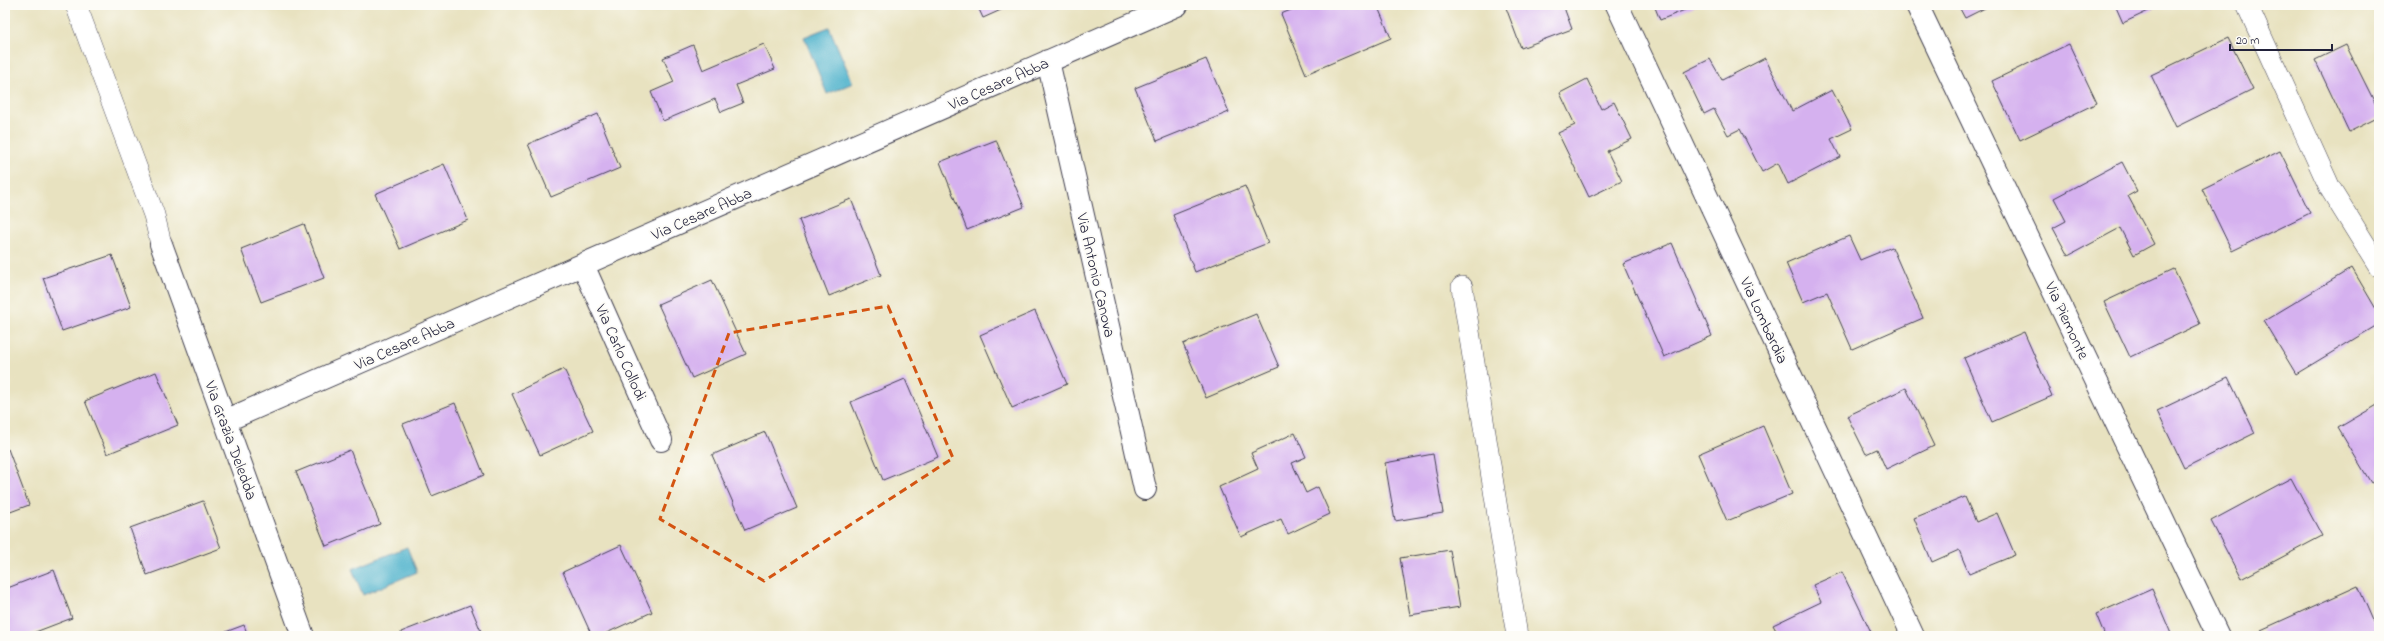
<svg xmlns="http://www.w3.org/2000/svg" width="2384" height="641" viewBox="0 0 2384 641" font-family="'Indie Flower',sans-serif">
<style>
.water{fill:#4cb1cb;stroke:#376a83}
.building{fill:#d5b1ef}
.lines{fill:none;stroke-linecap:round;stroke-linejoin:round}
.lane-casing{stroke:#403f4f;stroke-width:22}
.street-casing{stroke:#403f4f;stroke-width:24}
.lane{stroke:#fff;stroke-width:21}
.street{stroke:#fff;stroke-width:22}
.marked{fill:none;stroke:#d45411;stroke-width:3;stroke-dasharray:8 5;stroke-linejoin:round}
.labels{text-anchor:middle;stroke-width:4;stroke-linejoin:round;paint-order:stroke}
.street-label{font-size:16px;fill:#22223b;stroke:#fdfcf7}
</style>
<rect width="100%" height="100%" fill="#fdfcf7"/>
<filter id="ink" filterUnits="userSpaceOnUse"><feTurbulence type="fractalNoise" baseFrequency=".025" numOctaves="2"/><feDisplacementMap in="SourceGraphic" scale="8" xChannelSelector="R" yChannelSelector="G"/><feConvolveMatrix kernelMatrix="1 2 1 2 8 2 1 2 1" color-interpolation-filters="sRGB"/></filter>
<filter id="wash" filterUnits="userSpaceOnUse"><feTurbulence type="fractalNoise" baseFrequency=".012" numOctaves="4" result="noise"/><feDisplacementMap in="SourceGraphic" scale="16" xChannelSelector="R" yChannelSelector="G"/><feGaussianBlur stdDeviation="0.9" result="paint"/><feColorMatrix in="noise" values="0 0 0 0 0 0 0 0 0 0 0 0 0 0 0 0 0 1.4 0 .05"/><feComposite in="paint" operator="in"/></filter>
<g filter="url(#wash)">
<rect width="100%" height="100%" fill="#e8e2c0"/>
<!-- water -->
<path class="water" d="M 829,27 L 853,83 L 827,94 L 804,37 Z
M 407,547 L 417,572 L 363,595 L 352,569 Z"/>
<g id="blocks">
<!-- building -->
<path class="building" d="M 977,5 L 1012,5 L 983,18 Z
M 1303,5 L 1377,5 L 1391,38 L 1306,74 L 1281,14 Z
M 1505,5 L 1563,5 L 1572,29 L 1521,48 Z
M 1654,5 L 1697,5 L 1660,20 Z
M 1958,5 L 1991,5 L 1965,18 Z
M 2115,5 L 2161,5 L 2123,23 Z
M 2228,38 L 2253,89 L 2176,127 L 2151,75 Z
M 764,44 L 775,69 L 736,85 L 743,103 L 721,112 L 715,99 L 663,121 L 651,92 L 674,82 L 663,58 L 693,45 L 703,70 Z
M 2069,44 L 2097,103 L 2020,140 L 1992,81 Z
M 2346,45 L 2379,111 L 2379,117 L 2349,132 L 2315,60 Z
M 1765,58 L 1792,111 L 1832,90 L 1852,129 L 1831,139 L 1840,157 L 1788,184 L 1778,163 L 1762,172 L 1740,129 L 1728,135 L 1714,109 L 1704,114 L 1684,72 L 1710,59 L 1722,80 Z
M 1206,59 L 1229,112 L 1157,141 L 1135,88 Z
M 1587,79 L 1601,109 L 1614,102 L 1632,139 L 1607,151 L 1622,181 L 1589,197 L 1558,133 L 1575,125 L 1560,93 Z
M 598,114 L 620,168 L 551,197 L 528,144 Z
M 996,140 L 1024,207 L 967,230 L 940,162 Z
M 2280,151 L 2310,213 L 2232,251 L 2202,189 Z
M 2122,162 L 2137,191 L 2128,196 L 2154,244 L 2134,255 L 2120,228 L 2068,256 L 2053,228 L 2066,221 L 2054,198 Z
M 444,164 L 468,220 L 400,249 L 375,194 Z
M 1245,186 L 1268,243 L 1195,272 L 1173,215 Z
M 851,199 L 881,275 L 829,296 L 799,220 Z
M 304,224 L 324,278 L 261,302 L 241,249 Z
M 1849,236 L 1860,260 L 1892,247 L 1923,318 L 1852,349 L 1827,292 L 1803,302 L 1786,263 Z
M 1672,243 L 1712,336 L 1664,357 L 1623,264 Z
M 112,255 L 131,307 L 62,331 L 43,278 Z
M 2352,268 L 2379,314 L 2379,324 L 2296,374 L 2264,321 Z
M 2174,269 L 2200,324 L 2130,357 L 2104,302 Z
M 712,280 L 746,354 L 692,378 L 658,304 Z
M 1035,311 L 1067,384 L 1012,408 L 980,335 Z
M 1256,314 L 1279,367 L 1206,398 L 1183,344 Z
M 2024,332 L 2052,396 L 1992,422 L 1964,358 Z
M 564,369 L 593,431 L 540,455 L 512,394 Z
M 156,372 L 178,425 L 107,454 L 85,401 Z
M 2228,377 L 2255,433 L 2184,468 L 2157,411 Z
M 905,379 L 938,457 L 883,480 L 851,402 Z
M 1906,388 L 1934,446 L 1886,469 L 1877,449 L 1866,454 L 1847,416 Z
M 455,403 L 484,475 L 432,496 L 403,424 Z
M 2379,404 L 2379,479 L 2371,483 L 2338,428 Z
M 1763,426 L 1792,494 L 1727,521 L 1698,454 Z
M 765,432 L 797,508 L 745,530 L 712,455 Z
M 1295,433 L 1306,457 L 1292,463 L 1306,493 L 1318,487 L 1330,514 L 1288,534 L 1281,519 L 1241,537 L 1219,487 L 1258,469 L 1251,453 Z
M 8,449 L 29,505 L 5,514 L 5,450 Z
M 350,450 L 380,524 L 326,546 L 296,472 Z
M 1433,454 L 1443,513 L 1395,521 L 1385,463 Z
M 2291,478 L 2322,536 L 2241,579 L 2211,521 Z
M 1965,497 L 1976,522 L 1997,513 L 2015,555 L 1969,574 L 1959,550 L 1932,562 L 1914,518 Z
M 203,501 L 221,548 L 147,575 L 130,528 Z
M 621,545 L 652,612 L 600,636 L 592,636 L 563,572 Z
M 1450,550 L 1460,607 L 1410,615 L 1400,558 Z
M 54,570 L 72,618 L 25,636 L 5,636 L 5,589 Z
M 1842,572 L 1873,636 L 1779,636 L 1773,625 L 1821,602 L 1813,585 Z
M 2358,586 L 2378,632 L 2369,636 L 2264,636 L 2261,630 Z
M 2152,589 L 2172,636 L 2105,636 L 2096,614 Z
M 470,605 L 483,636 L 402,636 L 401,632 Z
M 244,625 L 248,636 L 215,636 Z"/>
</g>
</g>
<g filter="url(#ink)">
<use href="#blocks" fill-opacity="0" stroke="#403f4f" stroke-width="1"/>
<g class="lines">
<!-- lane casing -->
<g class="lane-casing">
<path id="lane" d="M 76,5 L 154,215 L 161,244
M 2247,5 L 2330,188 L 2379,267
M 1462,287 L 1517,636"/>
</g>
<!-- street casing -->
<g class="street-casing">
<path id="street" d="M 1617,5 L 1913,636
M 1917,5 L 2218,636
M 1048,61 L 1145,489
M 161,244 L 303,636
M 583,265 L 661,440
M 225,421 L 1177,5"/>
</g>
<!-- lane -->
<use href="#lane" class="lane"/>
<!-- street -->
<use href="#street" class="street"/>
</g>
</g>
<!-- marked area -->
<path class="marked" d="M 888,306 L 953,458 L 764,581 L 660,519 L 729,333 Z"/>
<g class="labels">
<!-- street labels -->
<g class="street-label">
<text transform="translate(998 83) rotate(-24)" y="6">Via Cesare Abba</text>
<text transform="translate(701 213) rotate(-24)" y="6">Via Cesare Abba</text>
<text transform="translate(1097 275) rotate(77)" y="6">Via Antonio Canova</text>
<text transform="translate(1765 320) rotate(65)" y="6">Via Lombardia</text>
<text transform="translate(2068 320) rotate(65)" y="6">Via Piemonte</text>
<text transform="translate(404 343) rotate(-24)" y="6">Via Cesare Abba</text>
<text transform="translate(622 352) rotate(66)" y="6">Via Carlo Collodi</text>
<text transform="translate(232 440) rotate(70)" y="6">Via Grazia Deledda</text>
</g>
</g>
<!-- margin -->
<rect width="2384" height="641" fill="none" stroke="#fdfcf7" stroke-width="20"/>
<!-- scale -->
<path d="M2230 44v6h102v-6" fill="none" stroke="#22223b" stroke-width="2"/>
<text x="2236" y="44" font-size="12" fill="#22223b" stroke="#fdfcf7" stroke-width="3" paint-order="stroke">20 m</text>
</svg>
